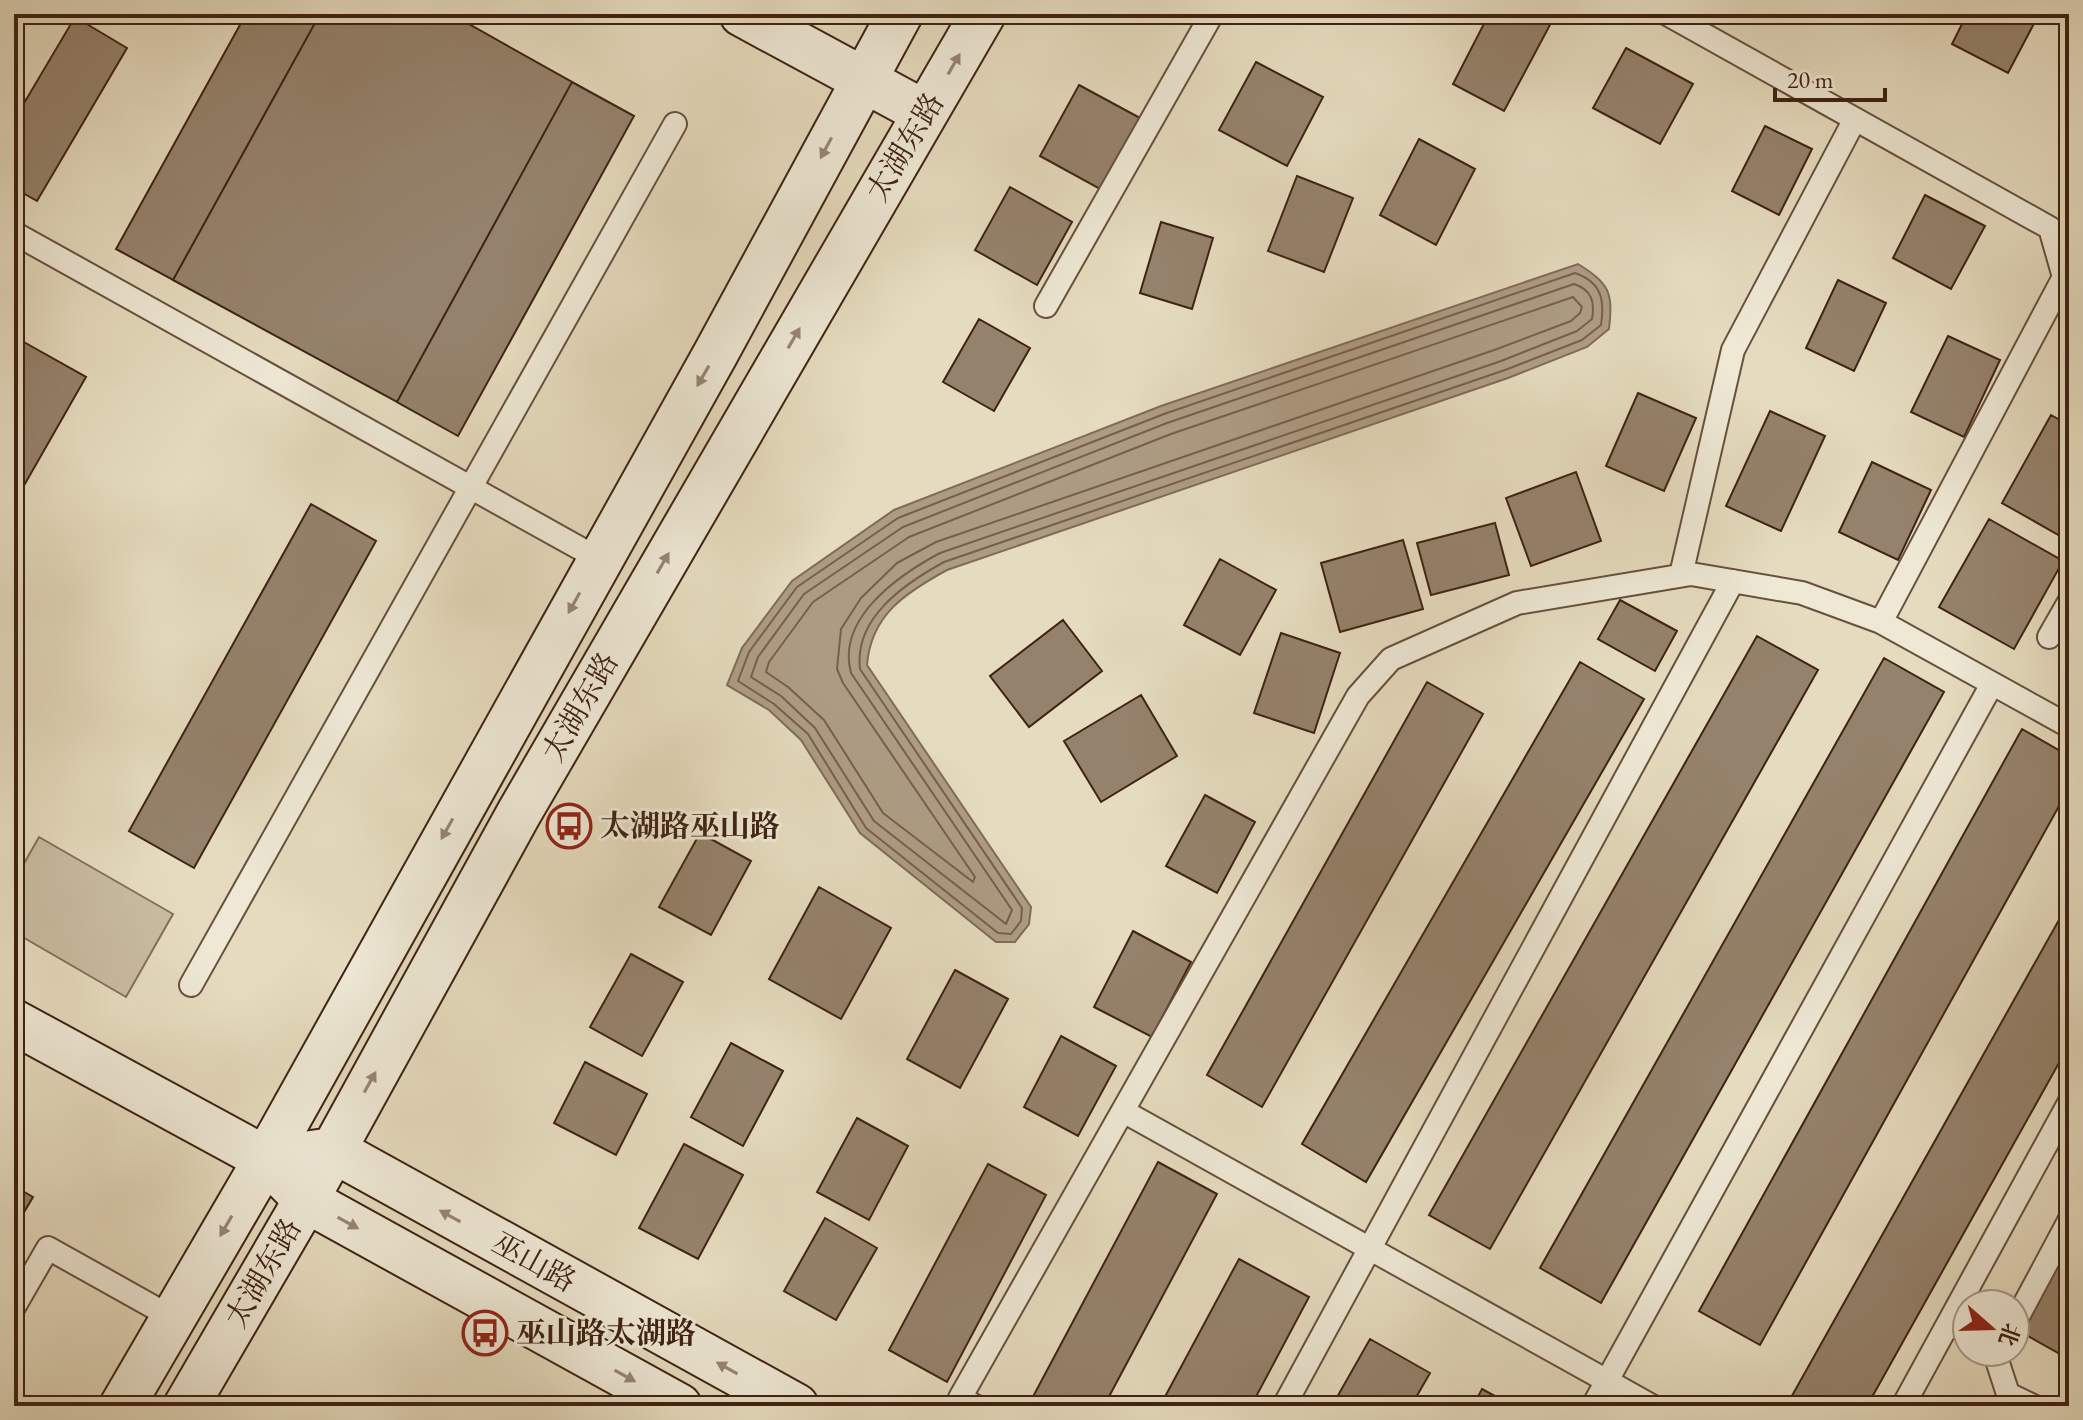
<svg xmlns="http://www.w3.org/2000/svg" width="2083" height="1420" viewBox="0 0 2083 1420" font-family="'EB Garamond','Noto Serif SC',serif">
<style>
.green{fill:#c9bca1;stroke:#846f5a;stroke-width:2}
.water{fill:#ad9c84;stroke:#816b57;stroke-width:2}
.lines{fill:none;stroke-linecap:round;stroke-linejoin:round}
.shore{stroke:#765f4c;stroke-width:2}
.building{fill:#95826c;stroke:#3f2213;stroke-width:2}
.lane-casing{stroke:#68503e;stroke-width:26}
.secondary-casing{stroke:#3f2213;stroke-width:48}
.lane{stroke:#eee8d5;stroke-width:22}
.secondary{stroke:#eee8d5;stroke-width:44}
.oneway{fill:#968574}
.labels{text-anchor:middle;stroke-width:6;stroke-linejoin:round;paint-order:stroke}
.street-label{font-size:30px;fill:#3f2213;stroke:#eee8d5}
.poi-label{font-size:30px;font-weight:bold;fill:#3f2213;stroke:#eee8d5;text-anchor:start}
</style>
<rect width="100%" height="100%" fill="#e5dbbe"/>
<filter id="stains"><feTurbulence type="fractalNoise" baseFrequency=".0025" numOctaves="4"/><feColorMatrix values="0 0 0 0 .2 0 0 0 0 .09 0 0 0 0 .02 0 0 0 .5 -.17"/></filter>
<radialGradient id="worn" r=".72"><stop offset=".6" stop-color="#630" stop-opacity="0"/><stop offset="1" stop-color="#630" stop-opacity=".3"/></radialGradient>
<!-- green -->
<path class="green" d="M 39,837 L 173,914 L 126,997 L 14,932 L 14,881 Z"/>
<!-- water -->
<path class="water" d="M 1578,264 C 1610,284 1613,292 1609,329 L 1587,347 L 1508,378 L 947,570 C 905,593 871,615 867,665 L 1031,907 L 1029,924 L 1015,942 L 996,942 L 860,833 L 801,740 L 769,710 L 727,685 L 742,648 L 792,581 L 894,510 L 1161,406 Z"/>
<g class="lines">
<!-- shore -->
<path class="shore" d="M 1575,273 C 1601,282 1605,299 1601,325 L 1582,340 L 1505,370 L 944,562 C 904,584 854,618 860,669 L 1022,908 L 1021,921 L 1011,934 L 998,933 L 866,828 L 808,734 L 774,704 L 738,681 L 749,652 L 797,587 L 898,518 L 1164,414 Z
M 1574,284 C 1592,290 1595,302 1592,319 L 1577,331 L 1501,361 L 940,553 C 899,575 836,618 851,673 L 1012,910 L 1006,924 L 874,821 L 815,728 L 781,696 L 751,677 L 758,657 L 804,594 L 903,527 L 1167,423 Z
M 1573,297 L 1582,307 L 1580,313 L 1571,321 L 1497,349 L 936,542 L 897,563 L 861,598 L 841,629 L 837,669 L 843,683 L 975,877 L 973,882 L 883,813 L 824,720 L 788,687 L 766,672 L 769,662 L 813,602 L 909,537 L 1171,434 Z"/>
</g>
<!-- building -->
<path class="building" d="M 246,14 L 320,14 L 173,280 L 116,249 Z
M 320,14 L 451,14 L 572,82 L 397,402 L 173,280 Z
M 1489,14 L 1533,14 L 1551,23 L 1504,111 L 1453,84 Z
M 1967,14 L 2039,14 L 2008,73 L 1952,44 Z
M 75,17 L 127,48 L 37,201 L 14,188 L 14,120 Z
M 1626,48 L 1693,84 L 1660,144 L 1593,108 Z
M 1256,62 L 1323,97 L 1287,166 L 1219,130 Z
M 572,82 L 634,116 L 458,436 L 397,402 Z
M 1079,85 L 1140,118 L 1100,189 L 1040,156 Z
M 2069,86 L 2069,106 L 2060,101 Z
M 1765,126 L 1812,149 L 1779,215 L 1732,191 Z
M 1419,139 L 1475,169 L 1436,245 L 1380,215 Z
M 1297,176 L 1353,198 L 1324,272 L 1268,251 Z
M 1010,187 L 1072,222 L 1037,285 L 975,250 Z
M 1925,195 L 1985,226 L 1951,289 L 1893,258 Z
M 1161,222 L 1213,238 L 1192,309 L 1140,293 Z
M 1838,280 L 1886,303 L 1854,371 L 1806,348 Z
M 979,319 L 1030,348 L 994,411 L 943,382 Z
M 1948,336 L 2000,360 L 1964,437 L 1911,412 Z
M 22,341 L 86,377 L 14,503 L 14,354 Z
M 1638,393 L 1696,418 L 1664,491 L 1606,466 Z
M 1770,411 L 1825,436 L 1781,531 L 1726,506 Z
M 2051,415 L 2069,425 L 2069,541 L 2002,503 Z
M 1872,462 L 1931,490 L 1898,560 L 1839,532 Z
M 1576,472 L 1601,541 L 1531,566 L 1506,498 Z
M 311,504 L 376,541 L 194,868 L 129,831 Z
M 1989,519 L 2063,561 L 2014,649 L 1939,607 Z
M 1495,523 L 1509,575 L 1431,595 L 1417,543 Z
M 1403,540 L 1423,609 L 1340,632 L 1321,563 Z
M 1220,559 L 1276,590 L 1240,655 L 1184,625 Z
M 1620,600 L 1677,631 L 1655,671 L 1598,639 Z
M 1063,620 L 1102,671 L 1029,727 L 990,676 Z
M 1281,633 L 1340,653 L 1314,733 L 1254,713 Z
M 1757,636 L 1818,670 L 1490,1249 L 1429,1215 Z
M 1884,658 L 1944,692 L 1601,1303 L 1540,1268 Z
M 1580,662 L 1644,699 L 1366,1182 L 1302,1144 Z
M 1427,682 L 1483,714 L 1262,1107 L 1207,1075 Z
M 1141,695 L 1177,756 L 1101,802 L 1064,741 Z
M 2022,729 L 2069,756 L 2069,788 L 1760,1345 L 1699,1311 Z
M 1205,795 L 1255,822 L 1217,893 L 1166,866 Z
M 700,833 L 751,861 L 711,935 L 659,907 Z
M 819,887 L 891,928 L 841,1019 L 769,979 Z
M 2069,902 L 2069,1045 L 1867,1406 L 1798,1406 L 1789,1401 Z
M 1133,931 L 1191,962 L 1152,1037 L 1094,1007 Z
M 631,954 L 683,982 L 642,1056 L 590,1027 Z
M 955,970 L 1008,999 L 960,1088 L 907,1059 Z
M 1061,1036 L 1116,1066 L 1078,1136 L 1024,1107 Z
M 731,1043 L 783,1071 L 743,1146 L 691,1117 Z
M 585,1062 L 647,1094 L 616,1155 L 554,1123 Z
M 857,1118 L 908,1146 L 869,1220 L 817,1192 Z
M 684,1144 L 743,1175 L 698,1259 L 639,1228 Z
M 1158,1162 L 1217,1194 L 1104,1406 L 1028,1406 Z
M 988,1164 L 1046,1195 L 947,1382 L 889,1350 Z
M 14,1186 L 33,1197 L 14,1229 Z
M 825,1218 L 877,1248 L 836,1320 L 784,1291 Z
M 2069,1243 L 2069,1359 L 2019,1331 Z
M 1239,1259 L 1309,1297 L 1251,1406 L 1160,1406 Z
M 1370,1339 L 1430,1373 L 1411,1406 L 1332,1406 Z
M 1482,1389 L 1513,1406 L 1473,1406 Z"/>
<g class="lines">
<!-- lane casing -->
<g class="lane-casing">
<path id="lane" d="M 1667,14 L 2050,228 L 2064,277 L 1881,622
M 14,233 L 599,559
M 1046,306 L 1212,14
M 1681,575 L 1733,350 L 1855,119
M 2049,637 L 2069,602
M 191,985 L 675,124
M 1123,1111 L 1652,1406
M 14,1307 L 48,1248 L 173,1318
M 2015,1322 L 2069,1221
M 1999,1352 L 1996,1357 L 2008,1394 L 2033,1406
M 975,1406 L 960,1398 L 1358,696 L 1391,659 L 1517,603 L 1691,574 L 1802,593 L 1881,622 L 2069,726
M 1284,1406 L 1733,581
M 1593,1406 L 1992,684
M 1903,1406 L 2069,1103"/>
</g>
<!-- secondary casing -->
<g class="secondary-casing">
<path id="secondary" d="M 742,14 L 925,113
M 14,1022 L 266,1159 L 306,1200 L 679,1406
M 304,1154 L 333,1150 L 796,1406
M 122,1406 L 266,1159 L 716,353 L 900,14
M 186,1406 L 306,1200 L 519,813 L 983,14"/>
</g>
<!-- lane -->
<use href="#lane" class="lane"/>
<!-- secondary -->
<use href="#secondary" class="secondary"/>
</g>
<!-- one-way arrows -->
<defs><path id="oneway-solid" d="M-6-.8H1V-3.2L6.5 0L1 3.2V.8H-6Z" transform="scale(2)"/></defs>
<g class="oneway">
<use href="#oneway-solid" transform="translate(954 64) rotate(-60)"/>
<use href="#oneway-solid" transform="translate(826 148) rotate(118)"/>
<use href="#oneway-solid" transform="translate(794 338) rotate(-60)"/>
<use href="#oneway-solid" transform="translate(703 376) rotate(120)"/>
<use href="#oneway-solid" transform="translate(663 563) rotate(-60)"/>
<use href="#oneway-solid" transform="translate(574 603) rotate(119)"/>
<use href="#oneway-solid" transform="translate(447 829) rotate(119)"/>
<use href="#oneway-solid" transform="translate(370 1082) rotate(-61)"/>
<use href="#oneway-solid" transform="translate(450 1216) rotate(-151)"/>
<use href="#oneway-solid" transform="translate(348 1223) rotate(29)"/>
<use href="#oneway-solid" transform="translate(226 1226) rotate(120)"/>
<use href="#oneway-solid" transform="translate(727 1368) rotate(-151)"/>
<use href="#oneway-solid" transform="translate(625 1376) rotate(29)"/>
</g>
<!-- icons -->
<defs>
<g id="bus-ring" transform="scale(2.3)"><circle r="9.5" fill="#eee8d5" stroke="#8f2418" stroke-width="1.5"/><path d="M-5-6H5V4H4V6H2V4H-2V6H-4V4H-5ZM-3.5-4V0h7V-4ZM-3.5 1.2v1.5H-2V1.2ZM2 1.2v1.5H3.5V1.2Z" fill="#8f2418"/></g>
</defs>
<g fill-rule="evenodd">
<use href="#bus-ring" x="569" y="826"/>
<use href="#bus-ring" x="485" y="1333"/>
</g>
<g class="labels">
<!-- street labels -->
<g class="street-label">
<text transform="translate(905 147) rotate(-59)" y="10">太湖东路</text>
<text transform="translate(580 707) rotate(-60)" y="10">太湖东路</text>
<text transform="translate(534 1262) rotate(29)" y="10">巫山路</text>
<text transform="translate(263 1273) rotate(-60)" y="10">太湖东路</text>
</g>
<!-- poi labels -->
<g class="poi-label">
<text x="600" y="836">太湖路巫山路</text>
<text x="516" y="1343">巫山路太湖路</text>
</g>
</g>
<!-- margin -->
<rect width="2083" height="1420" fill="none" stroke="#e5dbbe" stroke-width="48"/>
<rect x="16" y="16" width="2051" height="1388" fill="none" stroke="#3f2213" stroke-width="4"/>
<rect x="24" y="24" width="2035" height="1372" fill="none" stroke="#3f2213" stroke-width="2"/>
<!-- north arrow -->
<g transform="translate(1991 1328) rotate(110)"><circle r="38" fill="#eee8d5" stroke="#a89987" stroke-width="2"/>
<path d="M0-6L14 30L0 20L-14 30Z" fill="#8f2418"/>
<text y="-12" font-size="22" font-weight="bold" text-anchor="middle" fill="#3f2213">北</text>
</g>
<!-- scale -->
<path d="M1775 88v12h110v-12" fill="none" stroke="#3f2213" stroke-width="4"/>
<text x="1787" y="88" font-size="24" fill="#3f2213" stroke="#eee8d5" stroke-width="6" paint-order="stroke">20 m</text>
<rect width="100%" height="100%" filter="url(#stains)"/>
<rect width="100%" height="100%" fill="url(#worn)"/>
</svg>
